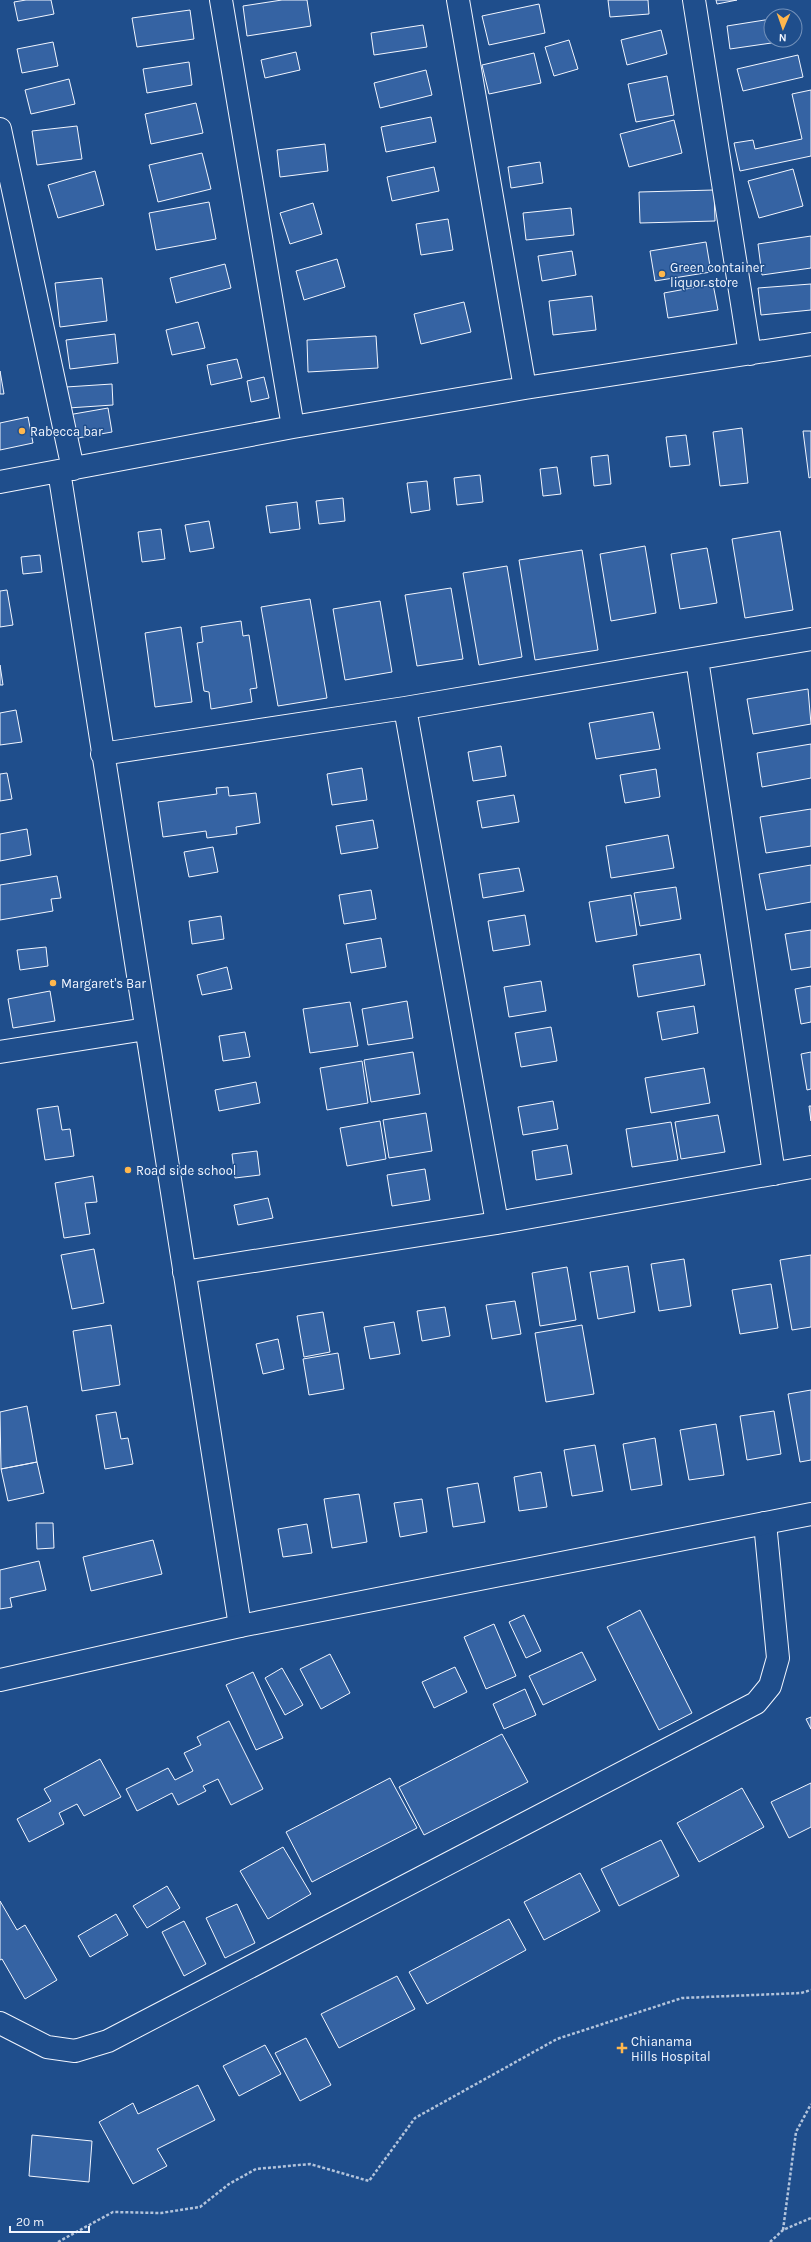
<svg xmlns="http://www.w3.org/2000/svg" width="811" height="2242" viewBox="0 0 811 2242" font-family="Karla,sans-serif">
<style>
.building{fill:#3563a3;stroke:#f2f6ff}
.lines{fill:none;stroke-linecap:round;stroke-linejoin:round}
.minor-casing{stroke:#f2f6ff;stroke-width:24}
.major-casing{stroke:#f2f6ff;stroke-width:24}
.path{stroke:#b3c4dc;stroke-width:2.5;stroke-dasharray:3 2;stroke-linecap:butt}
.minor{stroke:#1f4e8c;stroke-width:22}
.major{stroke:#1f4e8c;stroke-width:22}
.poi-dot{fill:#ffb74d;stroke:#1f4e8c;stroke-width:1.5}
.labels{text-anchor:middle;stroke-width:3;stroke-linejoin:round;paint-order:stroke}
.poi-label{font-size:13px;fill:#f2f6ff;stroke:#1f4e8c;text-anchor:start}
</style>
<rect width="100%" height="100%" fill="#1f4e8c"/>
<!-- building -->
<path class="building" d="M 26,0 L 51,0 L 54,14 L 18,21 L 14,2 Z
M 282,0 L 307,0 L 311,26 L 247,36 L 243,6 Z
M 608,0 L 648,0 L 649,14 L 610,17 Z
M 716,0 L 737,0 L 717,4 Z
M 539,4 L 545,33 L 489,45 L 482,16 Z
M 190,10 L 194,39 L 137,47 L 132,18 Z
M 771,19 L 771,40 L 792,40 L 730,49 L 727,26 Z
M 423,25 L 427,47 L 374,55 L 371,33 Z
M 661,30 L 667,54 L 627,65 L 621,40 Z
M 569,40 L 578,69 L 554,76 L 545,47 Z
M 53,42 L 58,66 L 22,73 L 17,49 Z
M 296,52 L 300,70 L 265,78 L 261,60 Z
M 534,53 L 541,83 L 489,94 L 482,65 Z
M 798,55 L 803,77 L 743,91 L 737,69 Z
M 189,62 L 192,85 L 147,93 L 143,69 Z
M 426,70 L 432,95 L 380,108 L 374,83 Z
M 667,76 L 674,115 L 636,122 L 628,84 Z
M 69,79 L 75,104 L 31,114 L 25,90 Z
M 811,90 L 811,156 L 740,171 L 734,143 L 753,140 L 755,149 L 802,139 L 792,94 Z
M 196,103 L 203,133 L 151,144 L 145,114 Z
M 431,117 L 436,142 L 386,152 L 381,127 Z
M 674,120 L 682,153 L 629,167 L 620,134 Z
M 77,126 L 82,159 L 37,165 L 32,131 Z
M 325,144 L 328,171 L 280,177 L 277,150 Z
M 202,153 L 211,189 L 158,202 L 149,165 Z
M 540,162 L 543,183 L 511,188 L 508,167 Z
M 434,167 L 439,191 L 392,201 L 387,177 Z
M 793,169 L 803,206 L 759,218 L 748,181 Z
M 95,171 L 104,205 L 58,218 L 48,185 Z
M 714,190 L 715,221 L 640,223 L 639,192 Z
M 209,202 L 216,239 L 156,250 L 149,213 Z
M 313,203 L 322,234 L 290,244 L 280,213 Z
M 571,208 L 574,235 L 526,240 L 523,213 Z
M 448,219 L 453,250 L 421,255 L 416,224 Z
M 811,236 L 811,268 L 762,275 L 758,244 Z
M 706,242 L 711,272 L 655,281 L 650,251 Z
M 572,251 L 576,275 L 542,281 L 538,256 Z
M 337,259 L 345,287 L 304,300 L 296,271 Z
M 225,264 L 231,288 L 176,303 L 170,278 Z
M 102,278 L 107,321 L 60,327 L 55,283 Z
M 713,284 L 718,310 L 668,318 L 664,293 Z
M 811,284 L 811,310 L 761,315 L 758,288 Z
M 592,296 L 596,330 L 553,335 L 549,301 Z
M 464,302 L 471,332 L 421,344 L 414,314 Z
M 198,322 L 205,348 L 172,355 L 166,330 Z
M 115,334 L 118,363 L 70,369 L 66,340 Z
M 376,336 L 378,368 L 308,372 L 307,340 Z
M 237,359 L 242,378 L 211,385 L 207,365 Z
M 0,371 L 4,394 L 0,394 Z
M 264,377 L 269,398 L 251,402 L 247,381 Z
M 112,384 L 113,405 L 68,408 L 66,387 Z
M 108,408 L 112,432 L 72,439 L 68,415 Z
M 28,417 L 33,443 L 0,450 L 0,423 Z
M 742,428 L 748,483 L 720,486 L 713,432 Z
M 803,431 L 811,431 L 811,477 L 809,478 Z
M 686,435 L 690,465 L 670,467 L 666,437 Z
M 608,455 L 611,484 L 594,486 L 591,457 Z
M 557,467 L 561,494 L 543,496 L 540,469 Z
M 480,475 L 483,502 L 457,505 L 454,478 Z
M 427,481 L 430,510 L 411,513 L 407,483 Z
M 343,498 L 345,521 L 319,524 L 316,501 Z
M 297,502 L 300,529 L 270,533 L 266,506 Z
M 209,521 L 214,548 L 190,552 L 185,525 Z
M 161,529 L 165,559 L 142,562 L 138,532 Z
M 780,531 L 793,610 L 745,618 L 732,539 Z
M 645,546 L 656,613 L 611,621 L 600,554 Z
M 707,548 L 717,603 L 680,609 L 671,554 Z
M 582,550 L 598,650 L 535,660 L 519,560 Z
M 40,555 L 42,572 L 23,574 L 21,557 Z
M 507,566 L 522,657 L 479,665 L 463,573 Z
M 451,588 L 463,659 L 417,666 L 405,595 Z
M 7,590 L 13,625 L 0,627 L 0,591 Z
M 310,599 L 327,698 L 278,706 L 261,607 Z
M 380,601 L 392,672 L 345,680 L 333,609 Z
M 241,621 L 243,636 L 249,635 L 257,688 L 250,689 L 252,702 L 211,709 L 209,692 L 204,691 L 197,643 L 203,642 L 201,627 Z
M 181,627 L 192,702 L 155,707 L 145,633 Z
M 0,665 L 3,685 L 0,685 Z
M 808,689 L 811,724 L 753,734 L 747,699 Z
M 16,710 L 22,742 L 0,745 L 0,713 Z
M 653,712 L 660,749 L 596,759 L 589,723 Z
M 811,744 L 811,778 L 762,787 L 757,753 Z
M 501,746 L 506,776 L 473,781 L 468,752 Z
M 362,768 L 367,800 L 332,805 L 327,774 Z
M 656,769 L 660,797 L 625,803 L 620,775 Z
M 7,773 L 12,799 L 0,801 L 0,774 Z
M 228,787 L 229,796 L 256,793 L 260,823 L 236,827 L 237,834 L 207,838 L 206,831 L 163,837 L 158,802 L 217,794 L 216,788 Z
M 514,795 L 519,822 L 482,828 L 477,801 Z
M 811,809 L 811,846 L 766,853 L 760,817 Z
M 373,820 L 378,848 L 341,854 L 336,826 Z
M 27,829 L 31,855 L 0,861 L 0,834 Z
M 668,835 L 674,868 L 611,878 L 606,846 Z
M 213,847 L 218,872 L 189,877 L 184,852 Z
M 811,865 L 811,902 L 766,910 L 759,874 Z
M 519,868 L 524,891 L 483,898 L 479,874 Z
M 57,876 L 61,898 L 51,899 L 53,911 L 0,920 L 0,885 Z
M 676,887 L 681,919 L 640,926 L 634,893 Z
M 371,890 L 376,919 L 344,924 L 339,895 Z
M 631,895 L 637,935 L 596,942 L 589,902 Z
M 525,915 L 530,945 L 493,951 L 488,921 Z
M 221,916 L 224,939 L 192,944 L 189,921 Z
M 811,930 L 811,967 L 791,970 L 785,934 Z
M 381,938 L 386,967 L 351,973 L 346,944 Z
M 46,947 L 48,966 L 20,970 L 17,950 Z
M 700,954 L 705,985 L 638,997 L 633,965 Z
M 227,967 L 232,989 L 202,995 L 197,975 Z
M 541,981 L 546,1011 L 509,1017 L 504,987 Z
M 811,986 L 811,1022 L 801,1024 L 795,989 Z
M 50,991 L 55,1021 L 13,1028 L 8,999 Z
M 407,1001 L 413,1038 L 368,1045 L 362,1009 Z
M 350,1002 L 358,1046 L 310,1053 L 303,1009 Z
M 694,1006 L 698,1033 L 662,1040 L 657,1012 Z
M 551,1027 L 557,1061 L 521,1067 L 515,1033 Z
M 245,1032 L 250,1057 L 223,1061 L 219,1036 Z
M 413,1052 L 420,1094 L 371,1102 L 364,1060 Z
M 811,1052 L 811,1089 L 807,1090 L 801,1054 Z
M 362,1061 L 368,1103 L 327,1110 L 320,1068 Z
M 704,1068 L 710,1103 L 651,1113 L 645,1078 Z
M 256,1082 L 260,1103 L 219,1111 L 215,1090 Z
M 553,1101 L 558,1129 L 523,1135 L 518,1107 Z
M 58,1106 L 62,1130 L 70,1129 L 74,1156 L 45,1160 L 37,1109 Z
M 809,1106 L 811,1106 L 811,1121 Z
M 426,1113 L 432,1151 L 389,1158 L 383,1120 Z
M 718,1115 L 725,1152 L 681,1159 L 675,1122 Z
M 380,1121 L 386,1159 L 347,1166 L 340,1128 Z
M 671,1122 L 678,1160 L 632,1167 L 626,1129 Z
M 567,1145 L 572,1174 L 536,1180 L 532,1151 Z
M 257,1151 L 260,1175 L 235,1178 L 232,1154 Z
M 425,1169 L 430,1200 L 392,1206 L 387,1175 Z
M 93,1176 L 97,1202 L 85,1203 L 90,1234 L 64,1238 L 55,1183 Z
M 268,1198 L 273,1218 L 238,1225 L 234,1205 Z
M 94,1249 L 104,1303 L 72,1309 L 61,1255 Z
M 811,1255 L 811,1327 L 792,1330 L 780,1260 Z
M 684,1259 L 691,1306 L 659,1311 L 651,1264 Z
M 628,1266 L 635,1312 L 598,1319 L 590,1272 Z
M 567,1267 L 576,1320 L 540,1326 L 532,1273 Z
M 771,1284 L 778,1328 L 740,1334 L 732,1290 Z
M 515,1301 L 521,1334 L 492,1339 L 486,1305 Z
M 445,1307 L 450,1336 L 422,1341 L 417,1311 Z
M 323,1312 L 330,1352 L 304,1357 L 297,1316 Z
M 394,1322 L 400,1354 L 370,1359 L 364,1327 Z
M 111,1325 L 120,1385 L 82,1391 L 73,1331 Z
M 582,1325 L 594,1394 L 546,1402 L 535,1333 Z
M 278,1339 L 284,1369 L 263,1374 L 256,1344 Z
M 338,1353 L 344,1389 L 309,1395 L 303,1359 Z
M 811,1390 L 811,1460 L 800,1462 L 788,1394 Z
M 27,1406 L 37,1462 L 1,1469 L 0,1412 Z
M 774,1411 L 781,1454 L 747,1460 L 740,1416 Z
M 116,1412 L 121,1439 L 128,1438 L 133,1464 L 105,1469 L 96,1415 Z
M 716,1424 L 724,1475 L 689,1480 L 680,1430 Z
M 655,1438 L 662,1485 L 631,1490 L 623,1444 Z
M 595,1445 L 603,1491 L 572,1496 L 564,1450 Z
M 37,1462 L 44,1493 L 8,1501 L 1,1469 Z
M 541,1472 L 547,1507 L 519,1511 L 514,1477 Z
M 478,1483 L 485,1522 L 453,1527 L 447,1488 Z
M 359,1494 L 367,1542 L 332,1548 L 324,1499 Z
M 422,1499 L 427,1532 L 400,1537 L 394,1503 Z
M 36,1523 L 53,1523 L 54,1548 L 37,1549 Z
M 307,1524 L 312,1553 L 283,1557 L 278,1529 Z
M 153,1540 L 162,1574 L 91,1591 L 83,1557 Z
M 39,1561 L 46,1590 L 10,1598 L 12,1607 L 0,1609 L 0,1570 Z
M 640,1610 L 692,1713 L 659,1730 L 607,1627 Z
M 524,1615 L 541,1651 L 526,1658 L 509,1622 Z
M 494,1624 L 516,1676 L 486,1689 L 464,1637 Z
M 582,1652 L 596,1680 L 543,1705 L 529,1676 Z
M 330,1654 L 350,1693 L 321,1709 L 300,1669 Z
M 455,1667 L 467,1692 L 434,1708 L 422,1682 Z
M 282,1668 L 303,1705 L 285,1715 L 265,1678 Z
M 253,1672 L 283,1738 L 256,1750 L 226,1685 Z
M 525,1689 L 536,1715 L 504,1729 L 493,1704 Z
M 811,1717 L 811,1729 L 806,1719 Z
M 229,1721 L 263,1789 L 231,1805 L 218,1779 L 203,1786 L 206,1791 L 178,1805 L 172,1793 L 137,1811 L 126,1789 L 168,1768 L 175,1780 L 193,1771 L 184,1753 L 201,1745 L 197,1737 Z
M 502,1734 L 528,1782 L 424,1835 L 399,1787 Z
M 100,1759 L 121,1797 L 84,1816 L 77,1804 L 59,1813 L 64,1824 L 29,1842 L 17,1819 L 51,1801 L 44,1789 Z
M 390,1778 L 417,1828 L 312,1882 L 286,1832 Z
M 811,1783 L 811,1827 L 789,1838 L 771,1802 Z
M 742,1788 L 764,1827 L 699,1862 L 677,1823 Z
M 661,1840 L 679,1876 L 619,1906 L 601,1869 Z
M 283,1847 L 311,1894 L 268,1919 L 240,1871 Z
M 580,1873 L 600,1911 L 544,1940 L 524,1902 Z
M 167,1886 L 180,1908 L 147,1928 L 133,1906 Z
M 0,1901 L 17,1930 L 25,1925 L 57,1980 L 25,1999 L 2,1959 L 0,1960 Z
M 237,1904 L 255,1943 L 225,1958 L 206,1918 Z
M 116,1914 L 128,1935 L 90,1957 L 78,1936 Z
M 509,1919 L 526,1950 L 427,2004 L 409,1972 Z
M 184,1921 L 206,1964 L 184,1976 L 162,1932 Z
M 397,1976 L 415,2009 L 339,2048 L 321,2014 Z
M 306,2038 L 331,2085 L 300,2101 L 275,2053 Z
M 265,2045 L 281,2074 L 239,2096 L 223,2066 Z
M 198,2085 L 215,2120 L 157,2149 L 167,2166 L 133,2184 L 99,2122 L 133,2103 L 138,2114 Z
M 32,2135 L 92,2141 L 89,2182 L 29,2176 Z"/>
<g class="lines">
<!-- minor casing -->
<g class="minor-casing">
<path id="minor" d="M 221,0 L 293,427
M 458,0 L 525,388
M 694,0 L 750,354
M 0,129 L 73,469
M 59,471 L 240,1626
M 0,482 L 293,427 L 525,388 L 811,344
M 697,659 L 774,1174
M 405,708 L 497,1223
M 102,754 L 405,708 L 811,639
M 0,1052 L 146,1029
M 184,1272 L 497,1223 L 811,1167
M 0,2023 L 47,2047 L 75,2051 L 108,2041 L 756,1703 L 770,1686 L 778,1658 L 765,1523"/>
</g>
<!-- major casing -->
<g class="major-casing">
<path id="major" d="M 0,1680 L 240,1626 L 811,1514"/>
</g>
<!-- path -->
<path class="path" d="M 783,2230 L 796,2132 L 811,2104
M 58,2242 L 113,2212 L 161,2213 L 200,2207 L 229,2184 L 256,2169 L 310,2164 L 369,2181 L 415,2118 L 557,2039 L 682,1998 L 801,1993 L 811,1990
M 770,2242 L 783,2230 L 811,2218"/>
<!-- minor -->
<use href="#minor" class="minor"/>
<!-- major -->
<use href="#major" class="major"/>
</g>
<!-- markers -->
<g class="poi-dot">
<circle cx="662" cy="274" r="4"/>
<circle cx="22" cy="431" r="4"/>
<circle cx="53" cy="983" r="4"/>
<circle cx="128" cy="1170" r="4"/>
<path d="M620 2042h4v4h4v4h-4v4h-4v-4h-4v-4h4z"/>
</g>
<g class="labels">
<!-- poi labels -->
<g class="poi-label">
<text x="670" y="272">Green container<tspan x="670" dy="15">liquor store</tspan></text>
<text x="30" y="436">Rabecca bar</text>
<text x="61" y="988">Margaret's Bar</text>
<text x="136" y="1175">Road side school</text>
<text x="631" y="2046">Chianama<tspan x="631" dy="15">Hills Hospital</tspan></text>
</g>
</g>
<!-- north arrow -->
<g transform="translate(783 28) rotate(182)"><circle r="19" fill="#1f4e8c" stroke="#7391ba"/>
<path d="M0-3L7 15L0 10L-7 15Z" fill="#ffb74d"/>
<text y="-6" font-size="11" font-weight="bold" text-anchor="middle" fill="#f2f6ff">N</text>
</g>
<!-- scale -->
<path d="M10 2226v6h79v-6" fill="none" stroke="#f2f6ff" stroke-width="2"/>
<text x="16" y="2226" font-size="12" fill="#f2f6ff" stroke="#1f4e8c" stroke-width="3" paint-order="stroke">20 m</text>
</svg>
